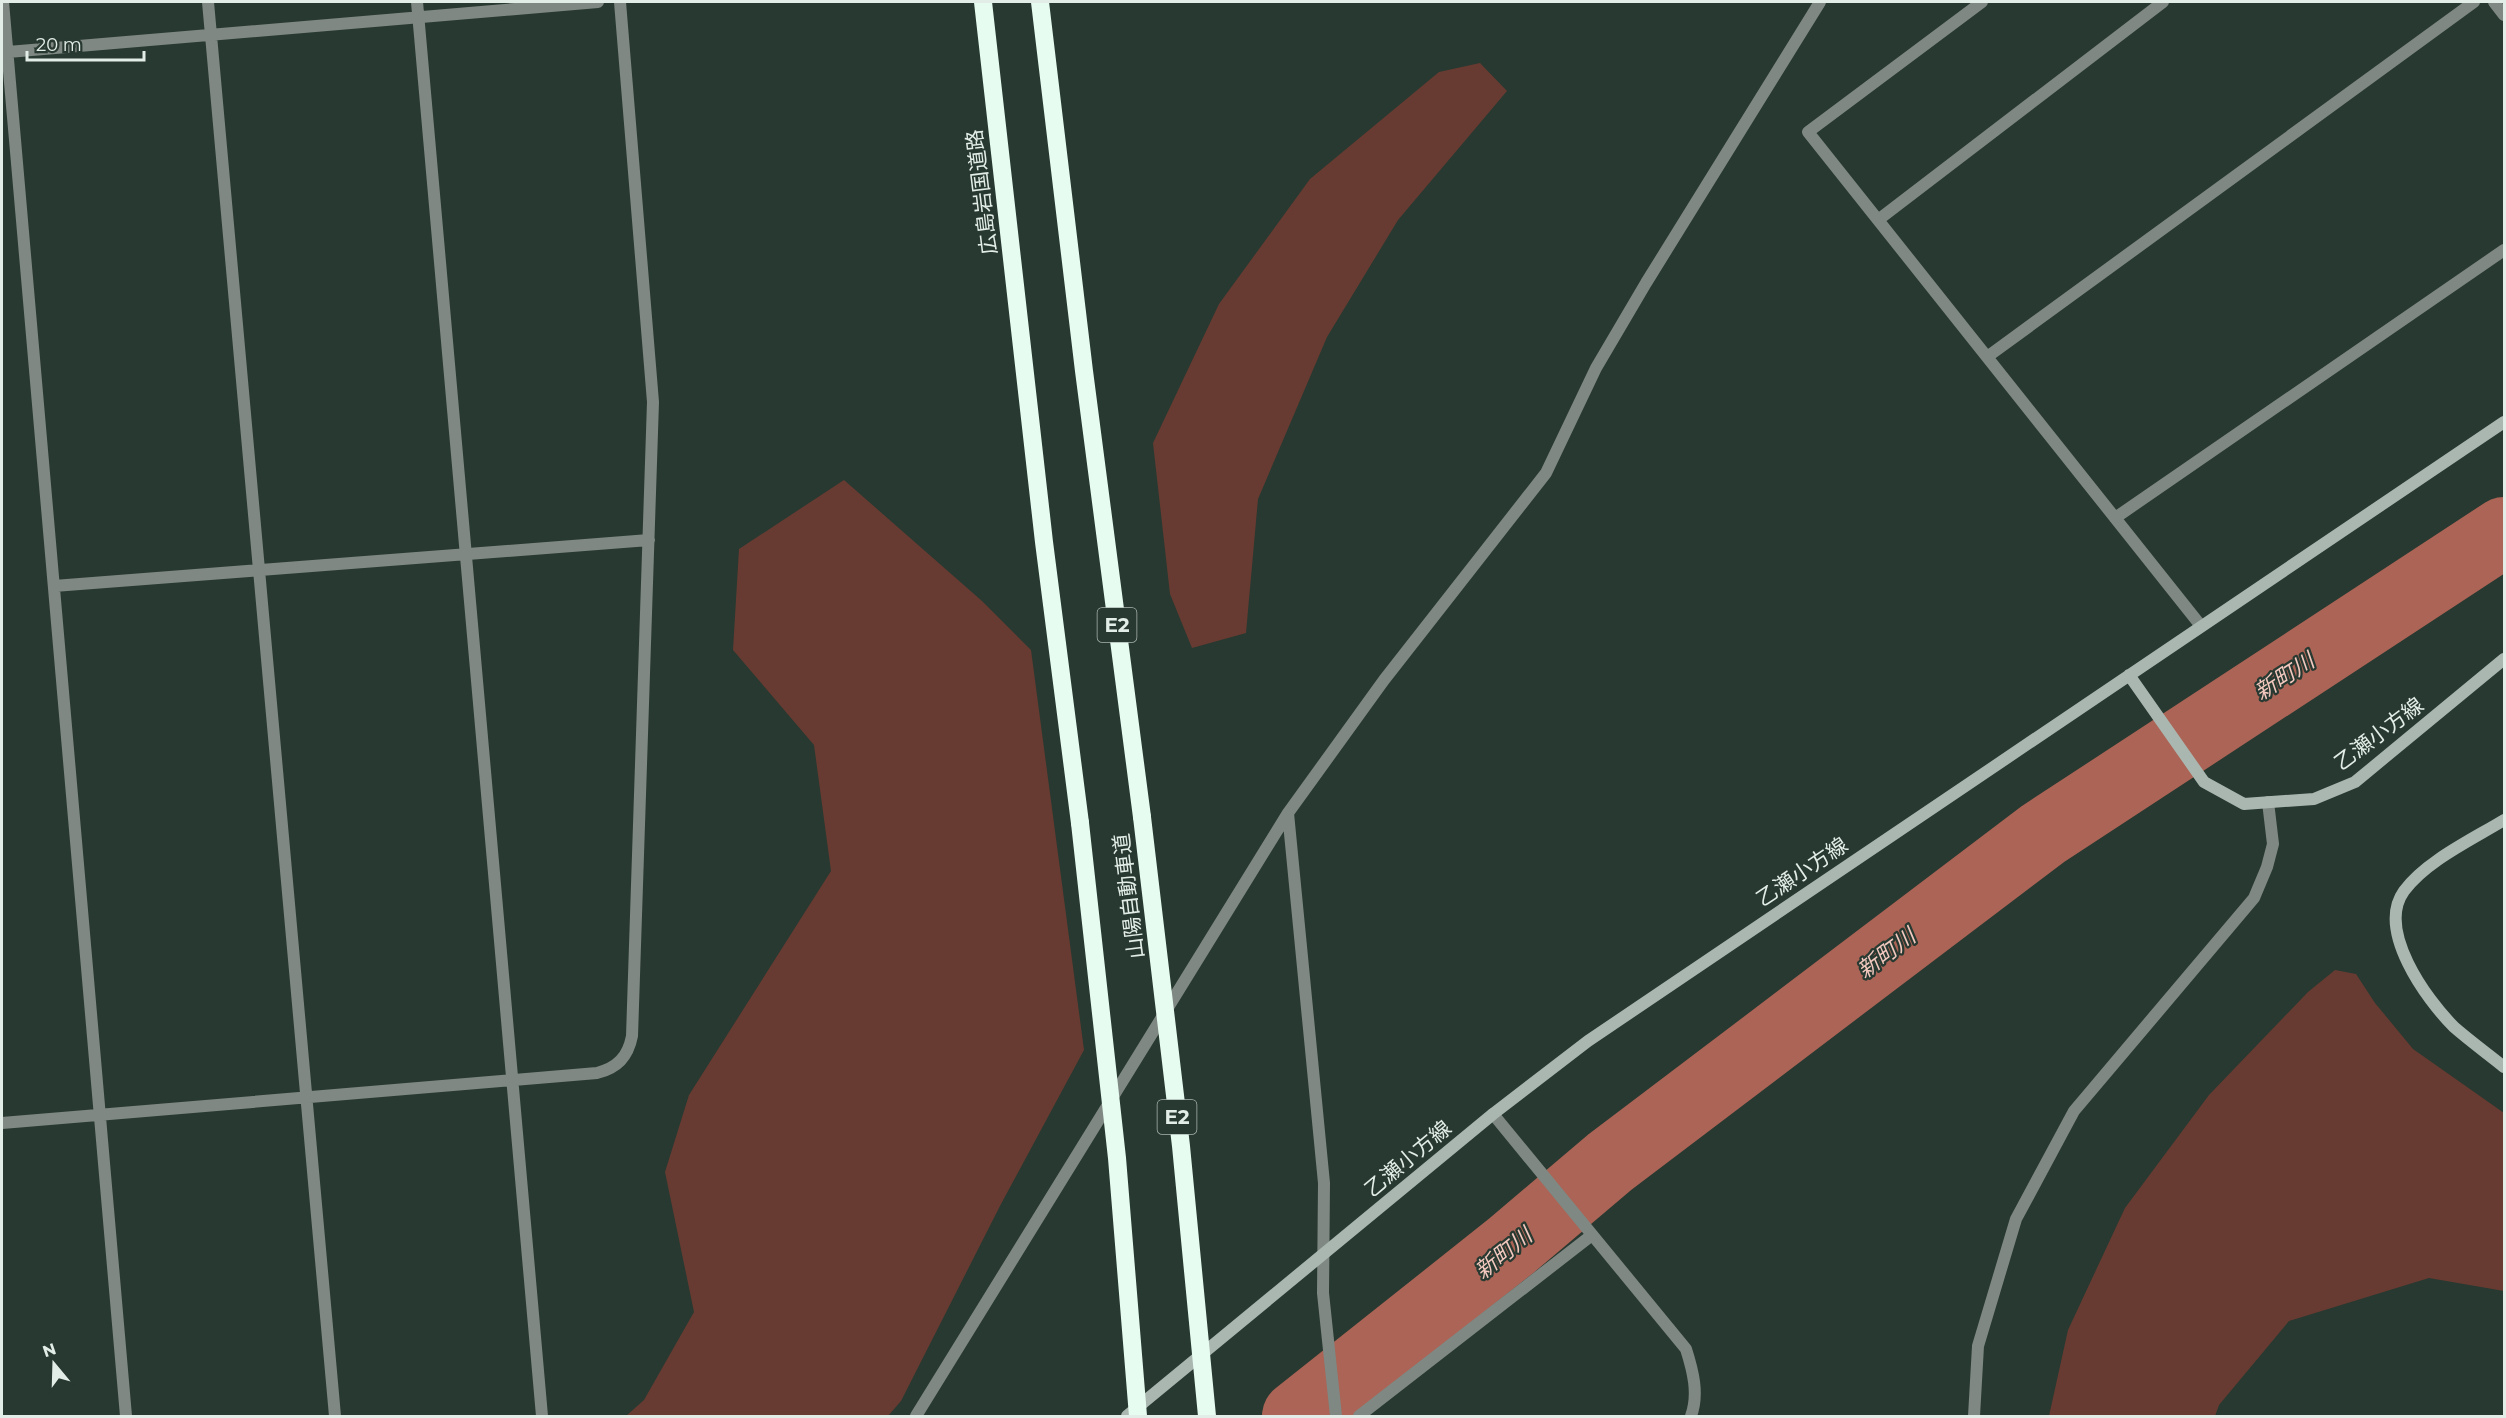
<svg xmlns="http://www.w3.org/2000/svg" width="2506" height="1418" viewBox="0 0 2506 1418" font-family="Montserrat,'Noto Sans JP',sans-serif">
<style>
.green{fill:#673b31}
.lines{fill:none;stroke-linecap:round;stroke-linejoin:round}
.river{stroke:#ab6455;stroke-width:70}
.street{stroke:#7f8883;stroke-width:12}
.secondary{stroke:#a9b7b0;stroke-width:12}
.highway{stroke:#e7fcf1;stroke-width:18}
.highway-bridge{stroke:#e7fcf1;stroke-width:18}
.labels{text-anchor:middle;stroke-width:4.5;stroke-linejoin:round;paint-order:stroke}
.shield{fill:#283931;stroke:#aab7b0;stroke-width:1.5}
.shield-label{font-size:20px;font-weight:bold;fill:#e2ede7}
.street-label{font-size:21px;fill:#e2ede7;stroke:#283931}
.water-label{font-size:22px;font-style:italic;fill:#f3c9bf;stroke:#283931}
</style>
<rect width="100%" height="100%" fill="#283931"/>
<!-- green -->
<path class="green" d="M 1480,63 L 1507,91 L 1398,220 L 1327,337 L 1258,499 L 1246,633 L 1192,648 L 1170,594 L 1153,443 L 1219,304 L 1310,179 L 1439,72 Z
M 844,480 L 982,601 L 1031,650 L 1084,1050 L 1001,1204 L 901,1401 L 888,1416 L 626,1416 L 644,1400 L 694,1312 L 665,1172 L 689,1095 L 831,871 L 814,745 L 733,650 L 739,549 Z
M 2335,970 L 2356,974 L 2375,1003 L 2413,1049 L 2504,1113 L 2504,1291 L 2429,1278 L 2289,1321 L 2219,1405 L 2215,1416 L 2049,1416 L 2068,1330 L 2125,1208 L 2209,1095 L 2308,992 Z"/>
<g class="lines">
<!-- river -->
<path class="river" d="M 1297,1416 L 1511,1246 L 1610,1162 L 2043,834 L 2504,532"/>
<!-- street -->
<path class="street" d="M 3,2 L 126,1416
M 208,2 L 335,1416
M 417,2 L 542,1416
M 1982,2 L 1808,132 L 2201,626
M 2494,2 L 2504,15
M 8,52 L 598,2
M 1878,220 L 2163,2
M 1987,357 L 2474,2
M 2115,518 L 2504,250
M 54,586 L 649,540
M 1288,813 L 1324,1183 L 1323,1293 L 1336,1416
M 1493,1114 L 1686,1349 C 1693,1371 1699,1394 1691,1416
M 2,1123 L 597,1073 C 617,1068 628,1057 632,1036 L 653,402 L 620,2
M 916,1416 L 1288,813 L 1384,680 L 1546,473 L 1596,368 L 1646,283 L 1820,2
M 1359,1416 L 1592,1235
M 1974,1416 L 1978,1346 L 2016,1219 L 2074,1111 L 2254,898 L 2267,867 L 2273,844 L 2268,802"/>
<!-- secondary -->
<path class="secondary" d="M 2129,675 L 2204,782 L 2244,804 L 2314,799 L 2355,782 L 2504,659
M 2504,820 C 2473,839 2426,861 2404,891 C 2376,930 2426,999 2454,1027 C 2470,1041 2488,1054 2504,1067
M 1127,1416 L 1493,1114 L 1588,1041 L 2504,422"/>
<!-- highway -->
<path class="highway" d="M 983,2 L 1044,542 L 1080,823
M 1040,2 L 1084,371 L 1142,817"/>
<!-- highway-bridge -->
<path class="highway-bridge" d="M 1142,817 L 1181,1146 L 1207,1416
M 1080,823 L 1117,1158 L 1138,1416"/>
</g>
<g class="labels">
<!-- shield labels -->
<g class="shield">
<rect x="1097.5" y="608" width="39" height="34" rx="4.5"/>
<rect x="1157.5" y="1100" width="39" height="34" rx="4.5"/>
</g>
<g class="shield-label">
<text x="1117" y="632">E2</text>
<text x="1177" y="1124">E2</text>
</g>
<!-- street labels -->
<g class="street-label">
<text transform="translate(982 192) rotate(-97)" y="7">広島岩国道路</text>
<text transform="translate(2379 734) rotate(-37)" y="7">乙瀬小方線</text>
<text transform="translate(1802 872) rotate(-34)" y="7">乙瀬小方線</text>
<text transform="translate(1129 896) rotate(-97)" y="7">山陽自動車道</text>
<text transform="translate(1408 1159) rotate(-40)" y="7">乙瀬小方線</text>
</g>
<!-- water labels -->
<g class="water-label">
<text transform="translate(2284 676) rotate(-33)" y="8">新町川</text>
<text transform="translate(1886 953) rotate(-37)" y="8">新町川</text>
<text transform="translate(1503 1253) rotate(-39)" y="8">新町川</text>
</g>
</g>
<!-- border -->
<rect width="2506" height="1418" fill="none" stroke="#e2ede7" stroke-width="6"/>
<!-- north arrow -->
<g transform="translate(54 1364) rotate(341)" stroke="#283931" stroke-width="4.5" paint-order="stroke">
<path d="M0-4.5L10 22L0 15L-10 22Z" fill="#e2ede7"/>
<text y="-9" font-size="16" font-weight="bold" text-anchor="middle" fill="#e2ede7">N</text>
</g>
<!-- scale -->
<path d="M27 51v9h117v-9" fill="none" stroke="#e2ede7" stroke-width="3"/>
<text x="36" y="51" font-size="18" fill="#e2ede7" stroke="#283931" stroke-width="4.5" paint-order="stroke">20 m</text>
</svg>
